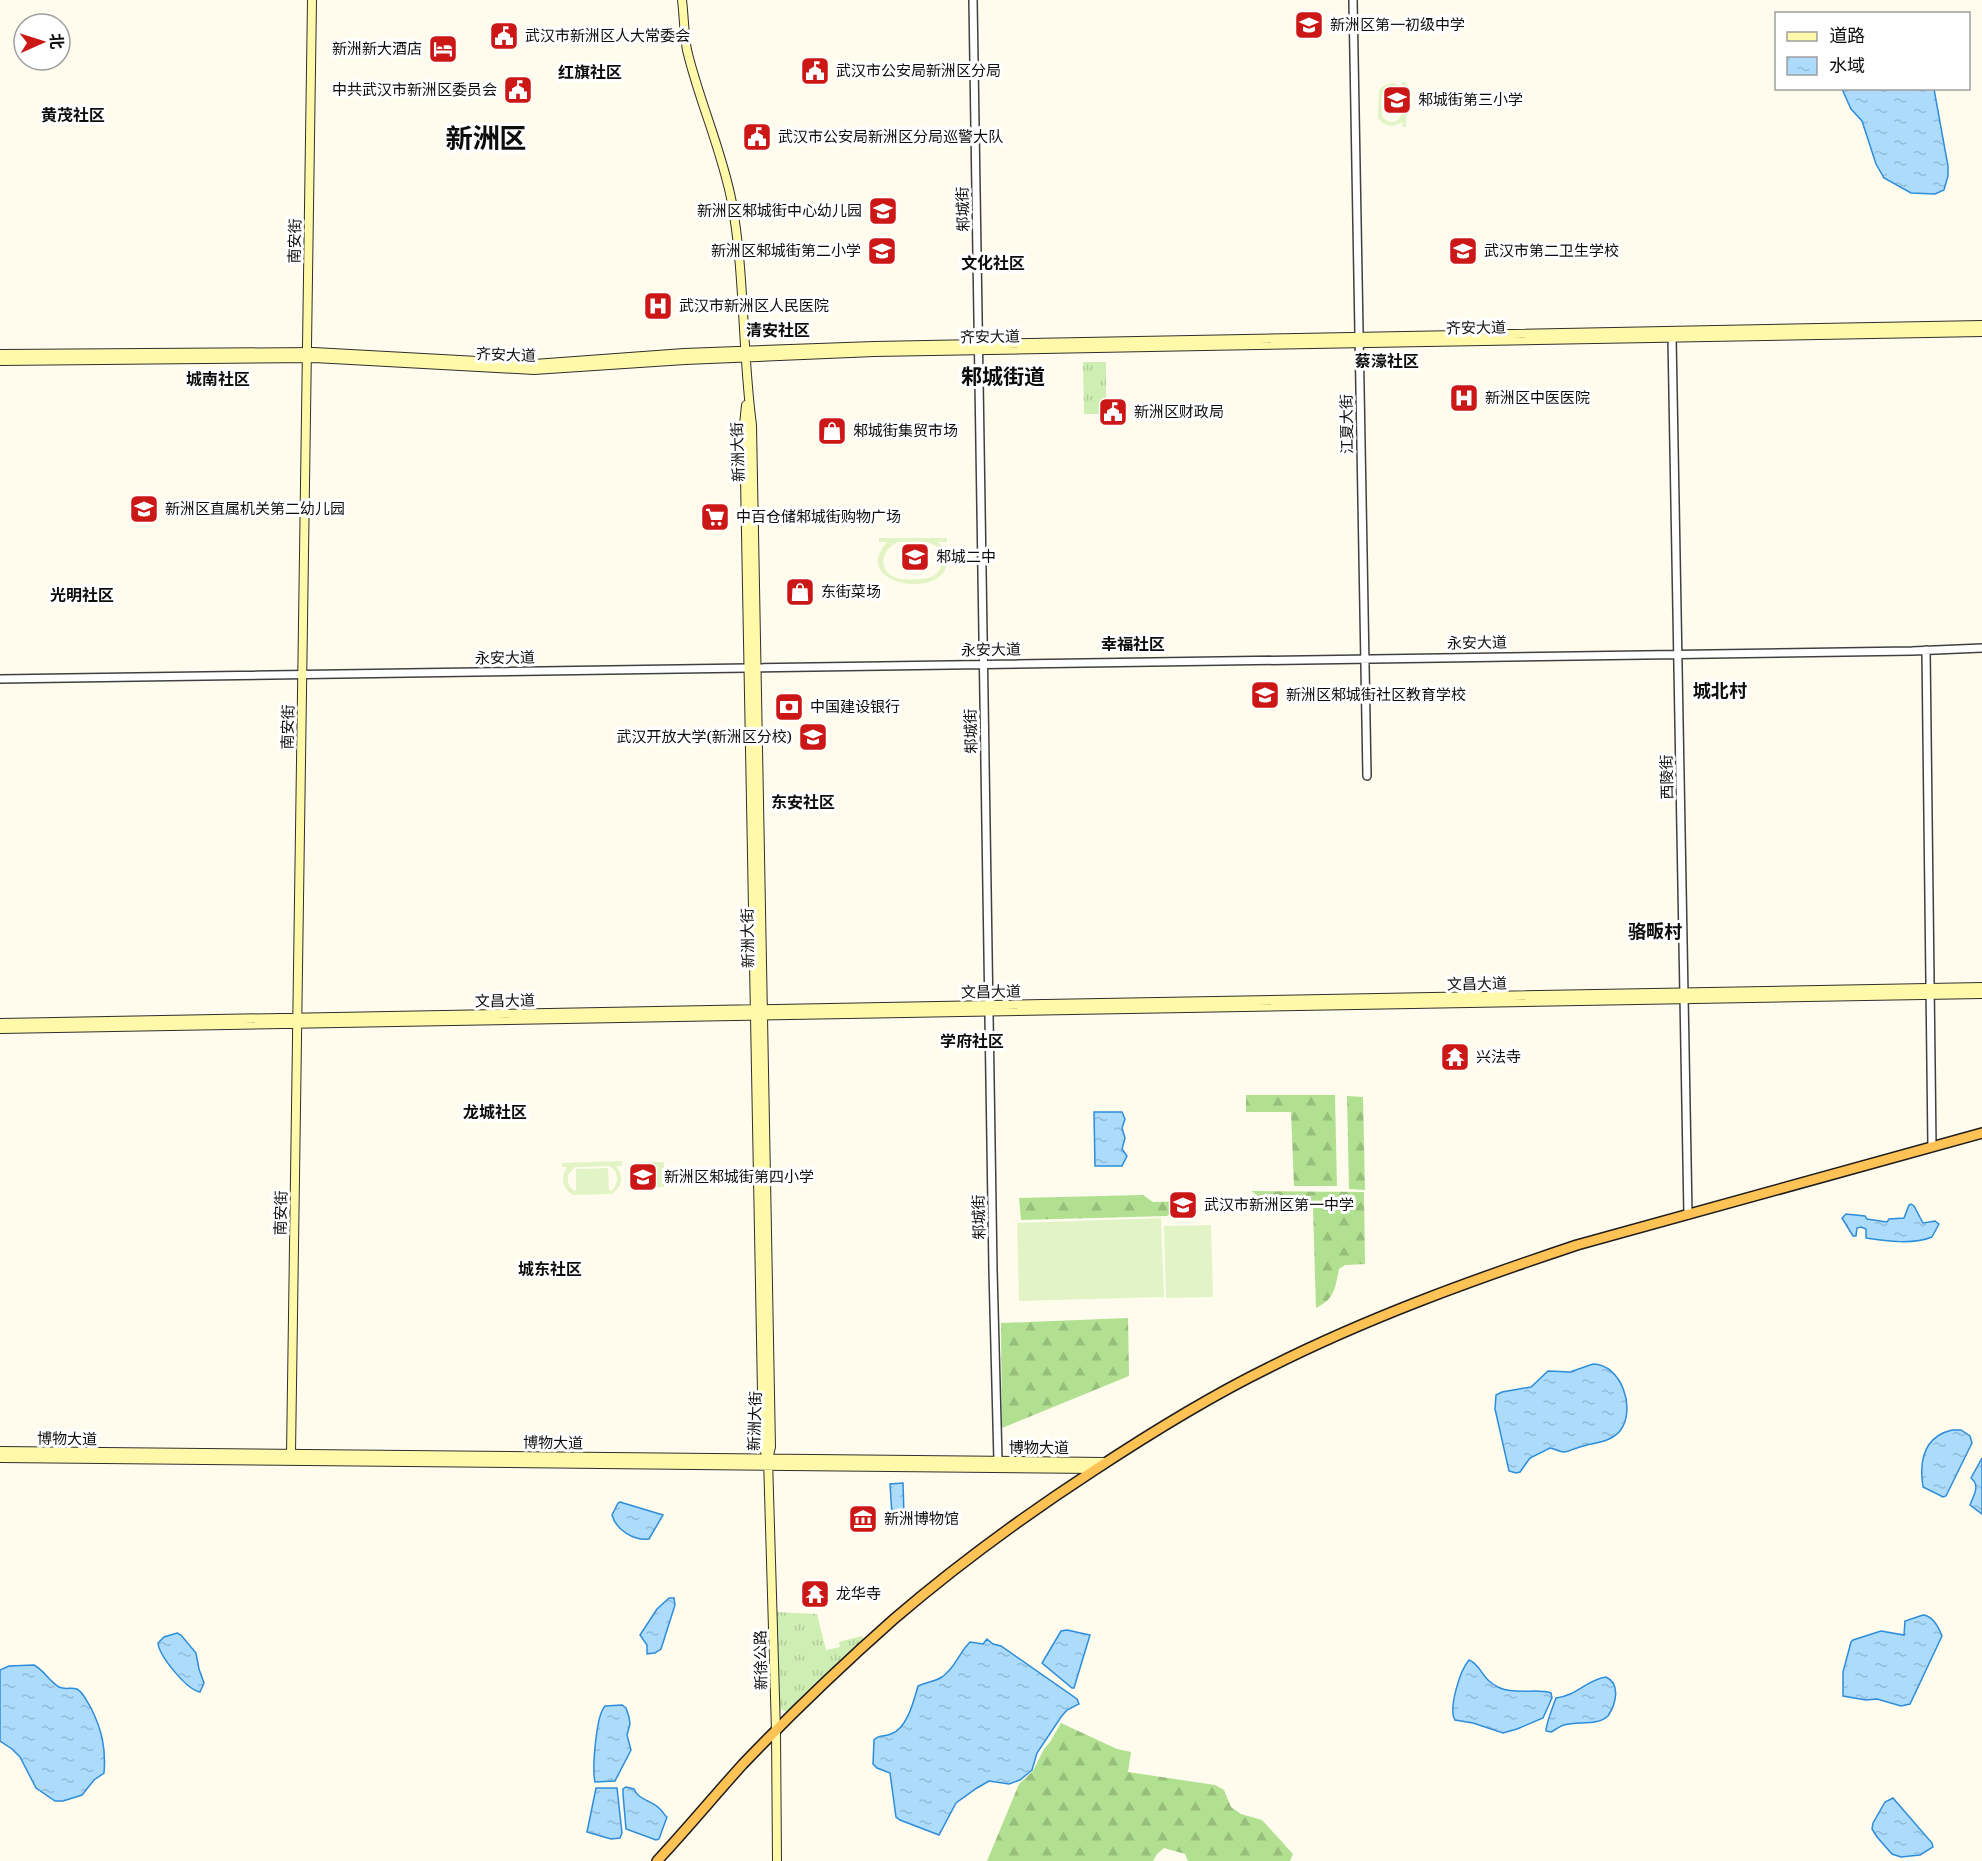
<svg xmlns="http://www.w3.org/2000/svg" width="1982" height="1861" viewBox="0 0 1982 1861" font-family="'Noto Serif','Noto Sans SC',serif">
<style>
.grass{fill:url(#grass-tufts)}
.forest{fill:url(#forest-firs)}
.pitch{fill:#e2f4c6;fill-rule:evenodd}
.water{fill:url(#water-ripples);stroke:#2c8ddb;stroke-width:1.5}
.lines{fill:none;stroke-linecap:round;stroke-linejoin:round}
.tertiary-casing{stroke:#404040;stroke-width:10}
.secondary-casing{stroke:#2f2f2f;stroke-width:10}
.trunk-casing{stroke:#1e1e1e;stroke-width:12}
.tertiary{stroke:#fff;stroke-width:7}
.secondary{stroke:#fff9a9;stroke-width:8}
.trunk{stroke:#ffc255;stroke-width:9}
.labels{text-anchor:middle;stroke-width:6;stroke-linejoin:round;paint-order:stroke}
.poi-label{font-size:15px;fill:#0d0d0d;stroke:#fff;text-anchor:start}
.street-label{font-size:15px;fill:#0d0d0d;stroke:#fff}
.neighbourhood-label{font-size:16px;font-weight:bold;fill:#0d0d0d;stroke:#fff}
.quarter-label{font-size:18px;font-weight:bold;fill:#0d0d0d;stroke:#fff}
.district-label{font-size:21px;font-weight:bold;fill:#0d0d0d;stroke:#fff}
.town-label{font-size:27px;font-weight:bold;fill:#0d0d0d;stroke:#fff}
</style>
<defs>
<pattern id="grass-tufts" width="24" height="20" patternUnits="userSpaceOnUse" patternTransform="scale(1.5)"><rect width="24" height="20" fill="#cfeeb3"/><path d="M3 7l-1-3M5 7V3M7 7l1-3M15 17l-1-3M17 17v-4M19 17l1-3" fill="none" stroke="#b1cb99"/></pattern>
<pattern id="forest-firs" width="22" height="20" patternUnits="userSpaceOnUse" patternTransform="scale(1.5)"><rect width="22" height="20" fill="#b1e090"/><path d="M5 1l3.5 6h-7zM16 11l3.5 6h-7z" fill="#97bf7b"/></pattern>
<pattern id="water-ripples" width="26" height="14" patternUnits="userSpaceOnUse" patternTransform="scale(1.5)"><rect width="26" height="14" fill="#acdbfc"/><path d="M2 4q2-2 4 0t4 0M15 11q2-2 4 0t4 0" fill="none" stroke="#93bbd7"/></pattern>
</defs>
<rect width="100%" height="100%" fill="#fffcee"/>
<!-- grass -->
<path class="grass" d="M 1083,362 L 1106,362 L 1106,414 L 1084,414 Z
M 777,1612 L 817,1614 L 826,1650 L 840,1647 L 839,1642 L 862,1636 L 865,1641 L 788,1713 L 779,1708 Z"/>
<!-- forest -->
<path class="forest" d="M 1246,1095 L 1335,1095 L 1337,1186 L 1294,1186 L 1291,1112 L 1246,1112 Z
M 1347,1096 L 1363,1097 L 1365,1190 L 1349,1189 Z
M 1251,1191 L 1364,1192 L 1365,1264 L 1345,1265 L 1339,1269 C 1335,1288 1335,1299 1316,1308 L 1313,1208 L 1276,1208 Z
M 1143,1195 L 1153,1202 L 1187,1201 L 1167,1216 L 1021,1220 L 1019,1198 Z
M 1128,1318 L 1129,1376 L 1002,1428 L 1001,1323 Z
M 1061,1723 L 1117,1749 L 1131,1752 L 1128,1772 L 1215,1785 L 1224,1790 L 1231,1807 L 1241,1814 L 1262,1820 L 1293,1854 L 1290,1861 L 1188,1861 L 1185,1854 L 1164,1848 L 1157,1854 L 1153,1861 L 987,1861 L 1019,1784 L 1033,1771 L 1044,1749 L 1050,1742 Z"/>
<!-- pitch -->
<path class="pitch" d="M 1402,82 L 1406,82 L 1406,127 L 1403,127 L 1402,122 C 1393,128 1385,127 1378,118 L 1379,90 C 1386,82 1394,81 1402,87 ZM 1390,87 L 1397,89 L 1401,94 L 1401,116 C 1396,124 1388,124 1382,116 C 1382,105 1378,93 1390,87 Z
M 879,538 L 947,538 L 947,542 L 938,542 C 944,548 948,554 947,563 C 942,601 849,584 887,542 L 879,542 ZM 899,542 C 909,542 923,540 932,544 C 949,551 944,576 927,578 C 918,579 902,581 894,577 C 876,569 883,547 899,542 Z
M 622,1161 L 622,1166 L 616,1166 C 624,1176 623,1186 612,1194 L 573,1195 C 562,1188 560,1178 567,1167 L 562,1167 L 562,1163 ZM 610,1166 C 619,1173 620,1183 611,1191 L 609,1190 L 608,1168 L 576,1169 L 576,1191 C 569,1189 567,1182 568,1175 L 575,1167 Z
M 641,1162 L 664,1162 L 664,1187 L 641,1188 Z
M 1161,1218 L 1164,1297 L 1019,1301 L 1017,1223 Z
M 1211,1225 L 1213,1297 L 1166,1298 L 1164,1226 Z"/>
<!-- water -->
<path class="water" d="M 1842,89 L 1934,89 L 1948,166 L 1948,176 L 1944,190 L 1935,194 L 1911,193 L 1884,178 L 1876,164 L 1862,121 L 1851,109 Z
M 1094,1112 L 1122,1112 L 1125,1119 L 1122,1128 L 1125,1138 L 1122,1149 L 1127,1156 L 1122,1166 L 1095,1166 Z
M 1911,1204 L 1914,1206 L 1923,1223 L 1935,1221 L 1939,1224 L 1932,1237 C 1913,1245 1886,1241 1866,1238 L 1866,1229 L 1861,1227 L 1857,1228 L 1856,1236 L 1853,1236 L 1842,1218 L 1846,1214 L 1865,1216 L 1867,1219 L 1887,1222 L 1889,1219 L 1904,1218 L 1909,1205 Z
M 1593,1364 C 1621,1364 1637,1409 1620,1431 C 1609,1444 1591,1442 1577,1448 C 1572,1449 1569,1452 1563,1452 C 1558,1451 1555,1449 1550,1448 L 1530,1458 L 1520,1472 L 1516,1473 L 1509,1471 L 1495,1409 L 1496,1395 L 1502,1392 L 1531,1387 L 1548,1371 L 1570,1372 Z
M 1952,1430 L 1961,1430 L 1970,1436 L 1972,1443 L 1946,1496 L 1943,1497 L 1923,1487 C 1919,1461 1923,1437 1952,1430 Z
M 1982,1458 L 1982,1514 L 1970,1505 C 1973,1496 1981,1486 1971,1478 Z
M 903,1483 L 904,1515 L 892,1515 L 890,1484 Z
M 620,1502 L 663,1515 L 649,1539 C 634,1541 616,1530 612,1515 L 618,1503 Z
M 669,1598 L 674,1598 L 675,1605 L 661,1649 L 655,1653 L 647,1654 L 647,1645 L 640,1635 L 657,1609 Z
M 1923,1615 C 1933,1616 1939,1628 1942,1636 L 1910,1704 L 1901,1706 L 1877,1699 L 1866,1700 L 1843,1696 L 1843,1672 L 1851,1642 L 1853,1640 L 1881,1631 L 1904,1635 L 1905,1621 Z
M 1067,1630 L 1090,1635 L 1074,1688 L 1072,1688 L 1042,1663 L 1061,1631 Z
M 177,1633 L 181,1635 L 196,1653 L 199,1669 L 204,1683 L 200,1692 C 187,1690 159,1656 158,1643 L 164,1637 Z
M 987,1639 L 993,1644 L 1001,1646 L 1077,1699 L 1079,1704 L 1067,1710 L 1061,1717 L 1037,1753 L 1032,1770 L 1020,1780 L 1009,1784 L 989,1781 L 977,1788 L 956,1803 L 939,1835 L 900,1820 L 896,1817 L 890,1773 L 877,1768 L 873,1764 L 874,1740 C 879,1734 884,1737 891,1734 C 907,1729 914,1700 918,1686 C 926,1682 934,1682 942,1677 C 956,1667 958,1654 970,1642 L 983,1644 Z
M 1469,1660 C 1481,1664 1482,1681 1500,1688 C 1517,1695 1538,1688 1551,1693 L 1552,1698 L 1543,1718 L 1517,1729 L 1503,1733 L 1473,1723 L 1455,1720 C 1448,1709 1460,1670 1469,1660 Z
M 34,1665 C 44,1670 49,1681 59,1687 C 65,1690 71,1687 77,1689 C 84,1693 87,1702 91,1708 C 102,1730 106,1748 104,1773 L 94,1780 L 82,1795 L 63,1801 L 55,1801 L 36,1788 L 20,1757 L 12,1749 L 0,1741 L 0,1670 L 9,1666 Z
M 1606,1677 C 1621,1684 1616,1704 1608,1716 C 1597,1726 1579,1721 1564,1725 C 1560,1726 1555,1730 1551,1732 L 1546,1731 C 1546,1724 1553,1706 1556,1698 C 1576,1696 1588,1679 1606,1677 Z
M 622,1705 L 626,1708 L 629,1717 L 630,1724 L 627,1735 L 631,1750 L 615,1781 L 595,1782 C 592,1769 596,1715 605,1706 Z
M 626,1787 L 634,1789 C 639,1801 653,1800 661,1810 C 663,1812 664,1815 667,1817 L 659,1839 L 656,1840 L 626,1829 L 623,1794 L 623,1789 Z
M 596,1788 L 617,1788 L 622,1833 L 620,1838 L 611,1839 L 587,1832 Z
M 1893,1798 L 1932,1843 L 1933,1847 L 1920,1855 L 1901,1857 L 1892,1854 L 1877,1837 L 1872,1829 L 1873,1823 L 1885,1802 Z"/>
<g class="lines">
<!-- tertiary casing -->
<g class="tertiary-casing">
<path id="tertiary" d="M 973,0 L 993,1270 L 998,1461
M 1353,0 L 1367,776
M 1672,337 L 1688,1215
M 1926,650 L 1932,1147
M 0,679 L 1912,651 L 1982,648"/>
</g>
<!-- secondary casing -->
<g class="secondary-casing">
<path id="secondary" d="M 682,0 C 684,16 684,34 687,50 C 699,101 722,150 732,203 C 745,276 742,351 752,425 L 771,1447 L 768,1459 L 776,1731 L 777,1861
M 0,354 L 314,352 L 534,364 L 684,353 L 874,346 L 1982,325
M 0,361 L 314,358 L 534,370 L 685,360 L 874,352 L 1982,332
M 746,405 L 744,425 L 763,1447 L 768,1459
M 0,1023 L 1982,987
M 0,1029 L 1982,994
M 0,1451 L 1106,1462
M 291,1454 L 312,0
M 0,1458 L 1096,1469"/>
</g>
<!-- trunk casing -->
<g class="trunk-casing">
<path id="trunk" d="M 657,1861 C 687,1829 714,1796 743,1764 C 791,1714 842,1665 894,1619 C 957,1565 1024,1516 1093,1471 C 1149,1434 1207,1398 1268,1368 C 1367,1318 1472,1280 1577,1245 L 1982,1133"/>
</g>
<!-- tertiary -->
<use href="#tertiary" class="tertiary"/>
<!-- secondary -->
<use href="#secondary" class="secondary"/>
<!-- trunk -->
<use href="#trunk" class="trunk"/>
</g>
<!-- icons -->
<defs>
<g id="school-square" transform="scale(1.5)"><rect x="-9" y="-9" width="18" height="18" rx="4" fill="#cc1717" stroke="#fff"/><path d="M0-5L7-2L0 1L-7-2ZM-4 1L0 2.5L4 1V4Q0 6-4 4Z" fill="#fff"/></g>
<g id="civic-square" transform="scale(1.5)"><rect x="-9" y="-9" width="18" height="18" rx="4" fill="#cc1717" stroke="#fff"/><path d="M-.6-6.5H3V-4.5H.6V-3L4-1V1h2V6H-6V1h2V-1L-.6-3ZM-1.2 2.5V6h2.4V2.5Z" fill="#fff"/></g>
<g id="hotel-square" transform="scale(1.5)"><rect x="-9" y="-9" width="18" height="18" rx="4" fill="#cc1717" stroke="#fff"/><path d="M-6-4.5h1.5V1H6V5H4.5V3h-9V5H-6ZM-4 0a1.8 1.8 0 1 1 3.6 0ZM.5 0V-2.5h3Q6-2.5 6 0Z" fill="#fff"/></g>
<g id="hospital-square" transform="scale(1.5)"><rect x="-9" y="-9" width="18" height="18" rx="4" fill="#cc1717" stroke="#fff"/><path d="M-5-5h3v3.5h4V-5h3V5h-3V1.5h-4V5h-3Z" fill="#fff"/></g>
<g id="shop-square" transform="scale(1.5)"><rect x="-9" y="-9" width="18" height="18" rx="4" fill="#cc1717" stroke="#fff"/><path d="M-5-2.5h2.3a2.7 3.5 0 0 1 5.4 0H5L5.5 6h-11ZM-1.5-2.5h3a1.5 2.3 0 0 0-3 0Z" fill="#fff"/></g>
<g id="supermarket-square" transform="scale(1.5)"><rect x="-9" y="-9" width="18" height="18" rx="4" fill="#cc1717" stroke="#fff"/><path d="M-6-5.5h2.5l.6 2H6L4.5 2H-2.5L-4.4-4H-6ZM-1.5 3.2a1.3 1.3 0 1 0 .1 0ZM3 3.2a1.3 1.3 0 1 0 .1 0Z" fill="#fff"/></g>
<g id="bank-square" transform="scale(1.5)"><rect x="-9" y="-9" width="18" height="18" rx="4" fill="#cc1717" stroke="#fff"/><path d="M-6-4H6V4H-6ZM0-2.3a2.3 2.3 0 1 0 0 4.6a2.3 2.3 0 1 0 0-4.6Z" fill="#fff"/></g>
<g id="temple-square" transform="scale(1.5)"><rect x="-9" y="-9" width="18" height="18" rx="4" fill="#cc1717" stroke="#fff"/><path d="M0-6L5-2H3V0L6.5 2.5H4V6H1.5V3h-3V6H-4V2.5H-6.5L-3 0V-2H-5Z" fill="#fff"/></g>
<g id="museum-square" transform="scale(1.5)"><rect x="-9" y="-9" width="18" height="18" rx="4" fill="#cc1717" stroke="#fff"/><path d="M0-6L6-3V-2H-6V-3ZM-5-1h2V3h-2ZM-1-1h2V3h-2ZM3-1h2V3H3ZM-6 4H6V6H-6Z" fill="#fff"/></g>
</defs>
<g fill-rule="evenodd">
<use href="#school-square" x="1309" y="25"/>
<use href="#civic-square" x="504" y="36"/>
<use href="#hotel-square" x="443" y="49"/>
<use href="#civic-square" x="815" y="71"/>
<use href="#civic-square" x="518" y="90"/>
<use href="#school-square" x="1397" y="100"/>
<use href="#civic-square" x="757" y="137"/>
<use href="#school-square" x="883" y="211"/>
<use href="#school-square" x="882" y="251"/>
<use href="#school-square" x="1463" y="251"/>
<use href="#hospital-square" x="658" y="306"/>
<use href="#hospital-square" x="1464" y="398"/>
<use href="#civic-square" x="1113" y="412"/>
<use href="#shop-square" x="832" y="431"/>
<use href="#school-square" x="144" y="509"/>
<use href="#supermarket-square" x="715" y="517"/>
<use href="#school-square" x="915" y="557"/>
<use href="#shop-square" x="800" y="592"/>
<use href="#school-square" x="1265" y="695"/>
<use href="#bank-square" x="789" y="707"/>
<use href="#school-square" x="813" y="737"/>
<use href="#temple-square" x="1455" y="1057"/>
<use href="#school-square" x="643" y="1177"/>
<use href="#school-square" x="1183" y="1205"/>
<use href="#museum-square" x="863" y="1519"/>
<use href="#temple-square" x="815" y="1594"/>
</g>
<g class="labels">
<!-- poi labels -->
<g class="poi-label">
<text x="1330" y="30">新洲区第一初级中学</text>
<text x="525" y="41">武汉市新洲区人大常委会</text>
<text x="422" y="54" text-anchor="end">新洲新大酒店</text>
<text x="836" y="76">武汉市公安局新洲区分局</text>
<text x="497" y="95" text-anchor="end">中共武汉市新洲区委员会</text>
<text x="1418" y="105">邾城街第三小学</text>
<text x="778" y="142">武汉市公安局新洲区分局巡警大队</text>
<text x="862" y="216" text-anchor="end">新洲区邾城街中心幼儿园</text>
<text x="861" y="256" text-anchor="end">新洲区邾城街第二小学</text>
<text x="1484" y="256">武汉市第二卫生学校</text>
<text x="679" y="311">武汉市新洲区人民医院</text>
<text x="1485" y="403">新洲区中医医院</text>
<text x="1134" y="417">新洲区财政局</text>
<text x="853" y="436">邾城街集贸市场</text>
<text x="165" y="514">新洲区直属机关第二幼儿园</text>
<text x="736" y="522">中百仓储邾城街购物广场</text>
<text x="936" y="562">邾城二中</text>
<text x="821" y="597">东街菜场</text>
<text x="1286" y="700">新洲区邾城街社区教育学校</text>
<text x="810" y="712">中国建设银行</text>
<text x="792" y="742" text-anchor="end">武汉开放大学(新洲区分校)</text>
<text x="1476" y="1062">兴法寺</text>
<text x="664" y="1182">新洲区邾城街第四小学</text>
<text x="1204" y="1210">武汉市新洲区第一中学</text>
<text x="884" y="1524">新洲博物馆</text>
<text x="836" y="1599">龙华寺</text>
</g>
<!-- street labels -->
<g class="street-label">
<text transform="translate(963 209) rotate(-91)" y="5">邾城街</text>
<text transform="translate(295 241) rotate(-89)" y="5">南安街</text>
<text transform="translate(1476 328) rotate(-1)" y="5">齐安大道</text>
<text transform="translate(990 337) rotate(-1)" y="5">齐安大道</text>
<text transform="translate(506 355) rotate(2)" y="5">齐安大道</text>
<text transform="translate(1347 424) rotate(-91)" y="5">江夏大街</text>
<text transform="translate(738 452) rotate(-92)" y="5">新洲大街</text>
<text transform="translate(1477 643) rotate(-1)" y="5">永安大道</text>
<text transform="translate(991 650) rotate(-1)" y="5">永安大道</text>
<text transform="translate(505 658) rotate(-1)" y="5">永安大道</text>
<text transform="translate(288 727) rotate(-89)" y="5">南安街</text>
<text transform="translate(971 731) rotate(-91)" y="5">邾城街</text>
<text transform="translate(1667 777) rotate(-91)" y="5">西陵街</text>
<text transform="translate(748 938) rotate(-91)" y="5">新洲大街</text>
<text transform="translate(1477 984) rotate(-1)" y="5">文昌大道</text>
<text transform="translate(991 992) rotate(-1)" y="5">文昌大道</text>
<text transform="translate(505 1001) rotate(-1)" y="5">文昌大道</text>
<text transform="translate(281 1213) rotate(-89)" y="5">南安街</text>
<text transform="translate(979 1217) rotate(-91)" y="5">邾城街</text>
<text transform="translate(755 1421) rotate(-88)" y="5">新洲大街</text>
<text transform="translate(67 1439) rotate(1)" y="5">博物大道</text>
<text transform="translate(553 1443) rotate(1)" y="5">博物大道</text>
<text x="1039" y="1453">博物大道</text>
<text transform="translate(761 1660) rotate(-91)" y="5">新徐公路</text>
</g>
<!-- neighbourhood labels -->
<g class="neighbourhood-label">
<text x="590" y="78">红旗社区</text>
<text x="73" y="121">黄茂社区</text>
<text x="993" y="269">文化社区</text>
<text x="778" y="336">清安社区</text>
<text x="1387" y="367">蔡濠社区</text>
<text x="218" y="385">城南社区</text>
<text x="82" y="601">光明社区</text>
<text x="1133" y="650">幸福社区</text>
<text x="803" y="808">东安社区</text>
<text x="972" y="1047">学府社区</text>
<text x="495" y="1118">龙城社区</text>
<text x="550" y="1275">城东社区</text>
</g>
<!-- quarter labels -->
<g class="quarter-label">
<text x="1720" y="697">城北村</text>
<text x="1655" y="938">骆畈村</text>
</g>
<!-- district labels -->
<g class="district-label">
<text x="1003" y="384">邾城街道</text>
</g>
<!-- town labels -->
<g class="town-label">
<text x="486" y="148">新洲区</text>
</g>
</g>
<!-- legend -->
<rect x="1775" y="12" width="195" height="78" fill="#ffffff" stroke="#9e9e9e" stroke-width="1.5"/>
<rect x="1787" y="32" width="30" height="9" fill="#fff9a9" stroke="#9e9e9e" stroke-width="1.5"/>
<text x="1829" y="42" font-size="18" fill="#0d0d0d">道路</text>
<rect x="1787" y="57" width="30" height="18" fill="url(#water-ripples)" stroke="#9e9e9e" stroke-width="1.5"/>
<text x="1829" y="72" font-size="18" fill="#0d0d0d">水域</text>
<!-- north arrow -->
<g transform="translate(42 42) rotate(87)"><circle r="28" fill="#ffffff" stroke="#9e9e9e" stroke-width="1.5"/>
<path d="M0-4.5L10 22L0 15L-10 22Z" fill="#cc1717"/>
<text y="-9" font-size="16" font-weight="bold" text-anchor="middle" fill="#0d0d0d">北</text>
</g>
</svg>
